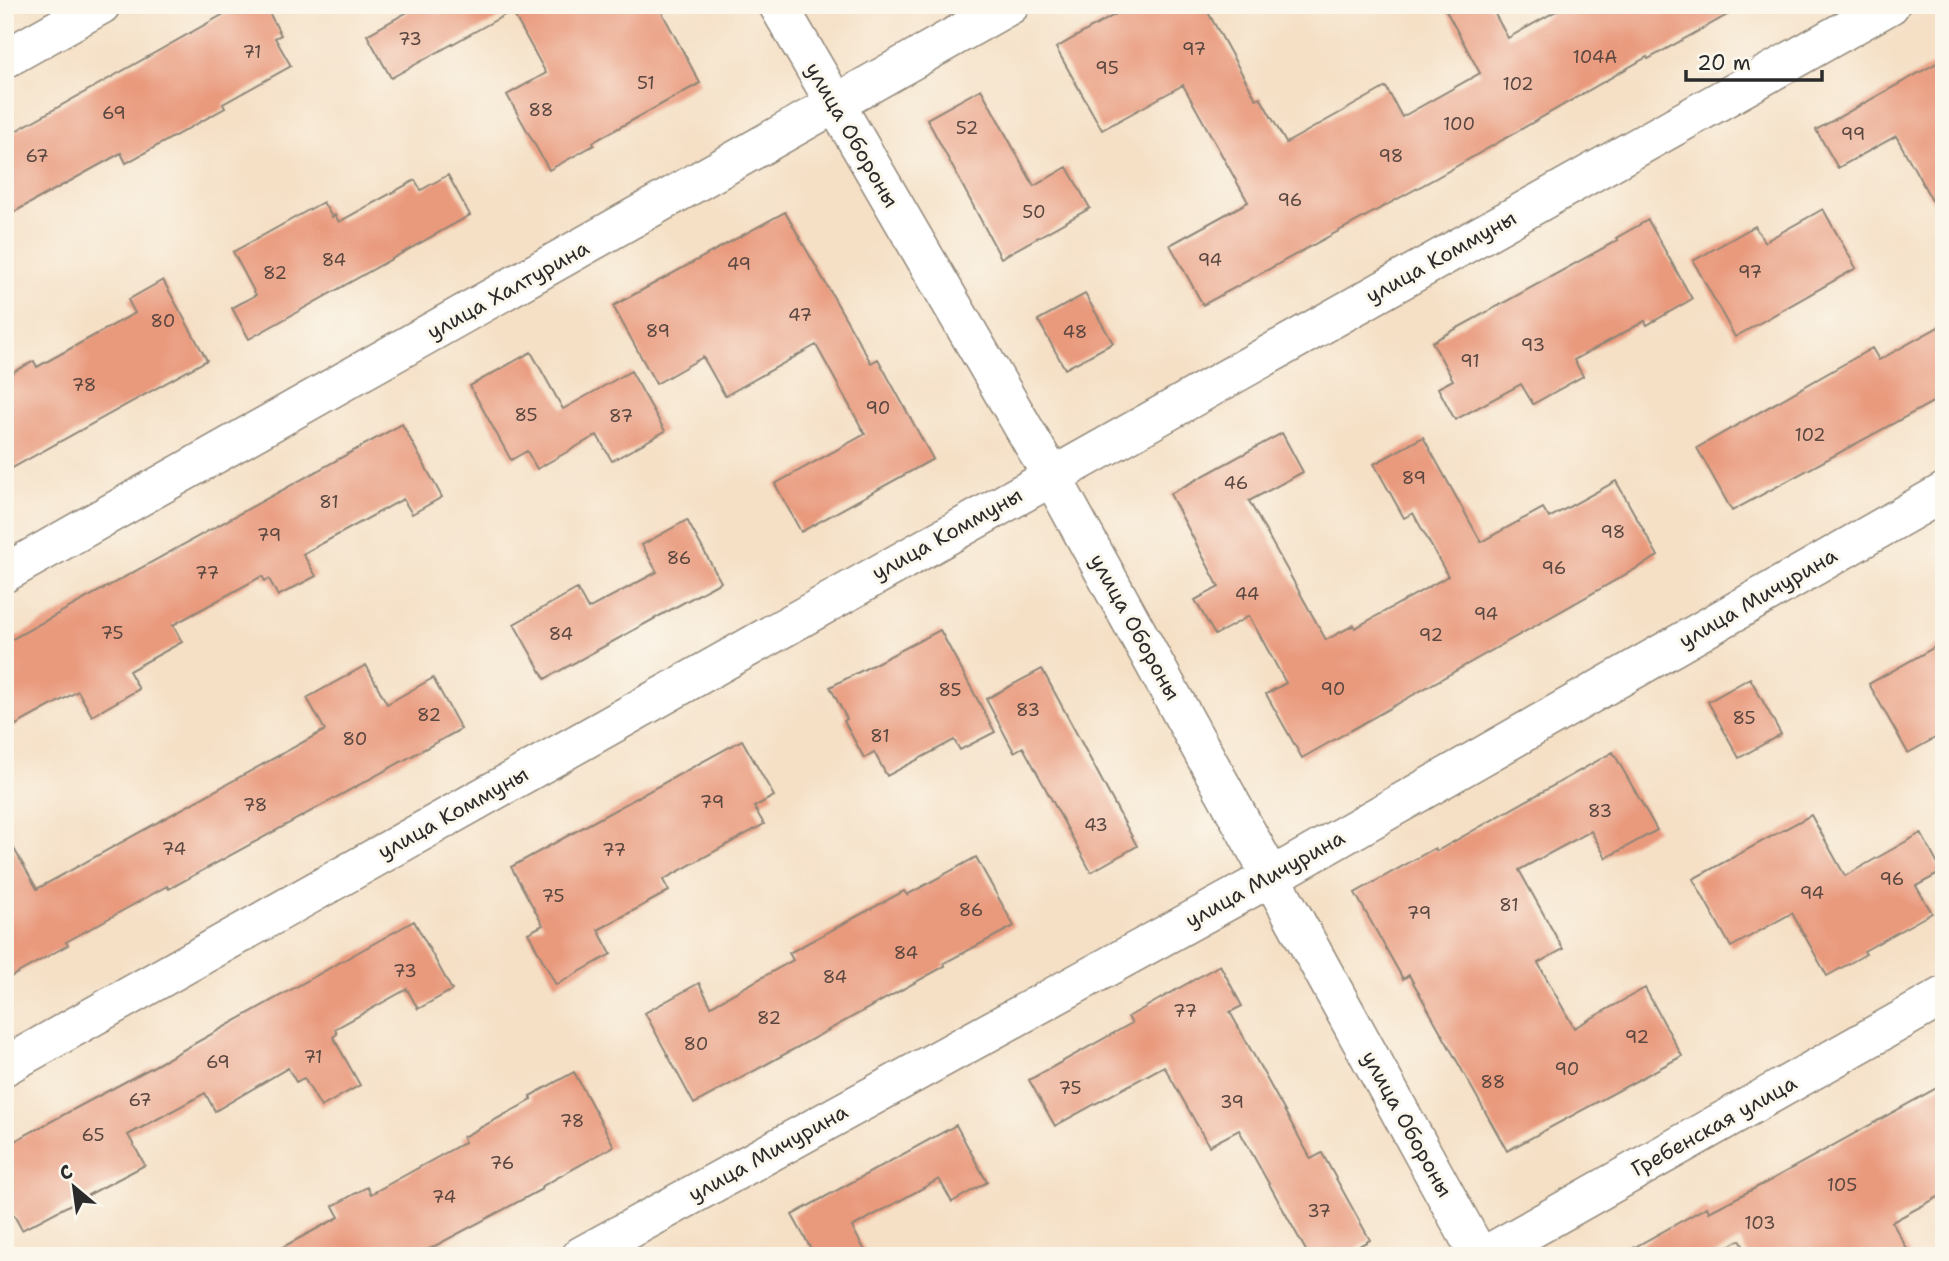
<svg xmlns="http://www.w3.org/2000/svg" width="1949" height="1261" viewBox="0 0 1949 1261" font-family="'Shantell Sans',sans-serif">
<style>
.building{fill:#e99a7d}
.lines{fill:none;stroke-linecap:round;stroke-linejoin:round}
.minor-casing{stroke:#908678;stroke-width:41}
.minor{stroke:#fff;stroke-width:38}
.labels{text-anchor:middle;stroke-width:6;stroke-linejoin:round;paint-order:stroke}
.number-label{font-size:18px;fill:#5a4740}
.street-label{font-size:21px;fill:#2b2b2b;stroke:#fbf7ec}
</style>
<rect width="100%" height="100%" fill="#fbf7ec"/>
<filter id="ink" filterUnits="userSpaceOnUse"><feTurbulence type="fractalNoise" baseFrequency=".0143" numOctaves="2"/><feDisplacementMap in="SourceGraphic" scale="14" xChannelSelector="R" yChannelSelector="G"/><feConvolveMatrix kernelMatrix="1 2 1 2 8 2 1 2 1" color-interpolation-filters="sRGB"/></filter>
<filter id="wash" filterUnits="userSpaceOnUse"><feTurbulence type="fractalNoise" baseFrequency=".00686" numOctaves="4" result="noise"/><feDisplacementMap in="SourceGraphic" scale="28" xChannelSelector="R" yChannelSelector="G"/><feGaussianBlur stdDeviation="1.57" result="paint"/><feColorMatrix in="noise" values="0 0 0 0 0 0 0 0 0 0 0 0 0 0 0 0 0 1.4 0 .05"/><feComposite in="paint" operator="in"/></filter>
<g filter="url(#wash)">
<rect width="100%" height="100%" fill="#f5e0c6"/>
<g id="blocks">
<!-- building -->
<path class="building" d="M 240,5 L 265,5 L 281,35 L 275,38 L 291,66 L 223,104 L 225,108 L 126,163 L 121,153 L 5,217 L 5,137 Z
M 420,5 L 658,5 L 700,83 L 593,142 L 594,145 L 549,170 L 507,95 L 546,73 L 512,11 L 391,78 L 367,35 Z
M 1132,5 L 1204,5 L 1256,99 L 1260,97 L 1286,143 L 1386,87 L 1402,117 L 1480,73 L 1443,5 L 1490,5 L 1508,38 L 1567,5 L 1745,5 L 1648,59 L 1647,57 L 1436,178 L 1203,305 L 1170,245 L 1248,202 L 1183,85 L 1102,130 L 1056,48 Z
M 1944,59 L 1944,222 L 1896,136 L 1838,168 L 1816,130 Z
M 981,89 L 1034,186 L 1067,167 L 1090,208 L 1001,258 L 927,119 Z
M 448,175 L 470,215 L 249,339 L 232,308 L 256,295 L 233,252 L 323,202 L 332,217 L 335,215 L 339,222 L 415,180 L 421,190 Z
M 1823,209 L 1856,268 L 1735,337 L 1693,261 L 1755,226 L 1764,242 Z
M 785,212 L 871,363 L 878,359 L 933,459 L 801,532 L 775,484 L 865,434 L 816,345 L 725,396 L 703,357 L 656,384 L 613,306 Z
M 1648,220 L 1692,299 L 1647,325 L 1645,321 L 1574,360 L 1583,376 L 1533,404 L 1521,384 L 1455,420 L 1438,388 L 1453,380 L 1432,342 L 1618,240 L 1616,238 Z
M 163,280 L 207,360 L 5,472 L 5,376 L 34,361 L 37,367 L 135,313 L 128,300 Z
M 1085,294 L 1113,343 L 1065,369 L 1038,320 Z
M 1944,324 L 1944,396 L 1732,511 L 1697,448 L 1872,348 L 1879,360 Z
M 531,352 L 563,409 L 631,371 L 665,431 L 612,461 L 597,435 L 537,469 L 527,451 L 511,460 L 470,386 Z
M 402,424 L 442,497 L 412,514 L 403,499 L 303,554 L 316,576 L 278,596 L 269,579 L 265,581 L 262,576 L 173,625 L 182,642 L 129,671 L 139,689 L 92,716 L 78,691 L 5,731 L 5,643 Z
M 1282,433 L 1303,472 L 1249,501 L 1326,640 L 1354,625 L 1355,628 L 1448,576 L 1413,513 L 1404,518 L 1374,464 L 1423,437 L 1481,542 L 1543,508 L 1549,518 L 1616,481 L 1658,556 L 1302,758 L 1266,694 L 1286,683 L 1249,616 L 1215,635 L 1195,600 L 1219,587 L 1170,494 Z
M 687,520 L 721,582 L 545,679 L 514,624 L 577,589 L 588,609 L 657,572 L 642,545 Z
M 940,630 L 995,732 L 960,750 L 954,740 L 887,776 L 874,752 L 864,758 L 844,721 L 847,719 L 830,687 Z
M 1944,642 L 1944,733 L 1908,753 L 1869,684 Z
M 366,665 L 387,704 L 433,678 L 461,729 L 169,889 L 167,886 L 66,942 L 68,945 L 5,980 L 5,833 L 37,889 L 325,730 L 307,698 Z
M 1042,669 L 1137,846 L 1091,872 L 1023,747 L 1014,752 L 986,699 Z
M 1750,678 L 1781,734 L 1739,758 L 1708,702 Z
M 742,740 L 774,796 L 754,807 L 764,824 L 663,880 L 669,891 L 598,930 L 611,954 L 556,985 L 528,933 L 543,925 L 511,867 Z
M 1613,752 L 1657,830 L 1606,858 L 1591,831 L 1519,870 L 1563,949 L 1538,963 L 1574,1028 L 1645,988 L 1682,1056 L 1507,1151 L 1409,975 L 1403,979 L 1355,893 L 1435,848 L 1437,851 Z
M 1811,815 L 1845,876 L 1921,833 L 1942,872 L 1916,886 L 1932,913 L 1864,951 L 1866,954 L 1827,976 L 1792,913 L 1731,947 L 1693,879 Z
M 976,857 L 1014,926 L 944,963 L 945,966 L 694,1104 L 645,1013 L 699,983 L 711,1006 L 793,960 L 789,953 L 904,891 L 907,895 Z
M 414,921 L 452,990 L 418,1009 L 407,989 L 335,1029 L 337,1034 L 333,1037 L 360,1085 L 321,1107 L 304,1078 L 296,1082 L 288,1068 L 215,1111 L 205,1093 L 128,1135 L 145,1165 L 22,1230 L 5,1199 L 5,1146 L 149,1069 Z
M 1220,965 L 1242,1006 L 1230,1012 L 1311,1159 L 1322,1153 L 1370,1240 L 1341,1256 L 1309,1256 L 1239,1130 L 1209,1146 L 1164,1066 L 1055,1126 L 1029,1080 L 1132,1023 L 1128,1017 Z
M 574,1072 L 614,1146 L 541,1187 L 542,1189 L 416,1256 L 266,1256 L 339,1217 L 333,1206 L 367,1187 L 371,1194 L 465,1142 L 463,1137 L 532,1100 L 530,1096 Z
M 1944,1084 L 1944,1194 L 1892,1222 L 1911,1256 L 1749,1256 L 1740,1240 L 1712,1256 L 1619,1256 L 1707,1207 L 1709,1212 L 1767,1182 Z
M 956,1125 L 987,1182 L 952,1202 L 939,1179 L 852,1227 L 868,1256 L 815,1256 L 792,1215 Z"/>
</g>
</g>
<g filter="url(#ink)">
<use href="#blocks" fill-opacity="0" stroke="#908678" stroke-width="2"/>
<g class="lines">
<!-- minor casing -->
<g class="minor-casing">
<path id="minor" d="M 778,5 L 1051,475 L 1479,1256
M 5,59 L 101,5
M 5,573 L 1010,5
M 5,1066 L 1890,5
M 581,1256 L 1273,876 L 1944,492
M 1484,1256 L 1944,996"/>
</g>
<!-- minor -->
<use href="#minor" class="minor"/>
</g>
</g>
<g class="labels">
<!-- number labels -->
<g class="number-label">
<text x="410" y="45">73</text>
<text x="1194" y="55">97</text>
<text x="252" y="58">71</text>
<text x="1595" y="63">104А</text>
<text x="1107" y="74">95</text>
<text x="646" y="89">51</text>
<text x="1518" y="90">102</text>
<text x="541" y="116">88</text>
<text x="114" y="119">69</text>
<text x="1459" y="130">100</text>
<text x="967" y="134">52</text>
<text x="1853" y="140">99</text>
<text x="37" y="162">67</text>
<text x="1391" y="162">98</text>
<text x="1290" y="206">96</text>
<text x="1034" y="218">50</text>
<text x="334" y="266">84</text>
<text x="1210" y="266">94</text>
<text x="739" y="270">49</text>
<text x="1750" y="278">97</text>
<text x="275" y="279">82</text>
<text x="800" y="321">47</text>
<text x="163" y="327">80</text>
<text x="658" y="337">89</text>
<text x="1075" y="338">48</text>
<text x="1533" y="351">93</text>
<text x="1470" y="367">91</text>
<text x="84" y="391">78</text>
<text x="878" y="414">90</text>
<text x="526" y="421">85</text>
<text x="621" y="422">87</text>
<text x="1810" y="441">102</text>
<text x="1414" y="484">89</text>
<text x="1236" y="489">46</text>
<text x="329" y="508">81</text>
<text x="1613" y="538">98</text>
<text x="269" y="541">79</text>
<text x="679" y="564">86</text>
<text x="1554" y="574">96</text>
<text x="207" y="579">77</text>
<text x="1247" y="600">44</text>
<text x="1486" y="620">94</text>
<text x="112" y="639">75</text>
<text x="561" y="640">84</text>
<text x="1431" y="641">92</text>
<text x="1333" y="695">90</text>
<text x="950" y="696">85</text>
<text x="1028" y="716">83</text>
<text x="429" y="721">82</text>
<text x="1744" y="724">85</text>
<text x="880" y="742">81</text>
<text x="355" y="745">80</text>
<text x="712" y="808">79</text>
<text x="255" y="811">78</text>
<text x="1600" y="817">83</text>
<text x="1096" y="831">43</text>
<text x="174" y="855">74</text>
<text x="614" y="856">77</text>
<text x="1892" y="885">96</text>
<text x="1812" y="899">94</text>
<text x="553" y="902">75</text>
<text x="1509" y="911">81</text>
<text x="971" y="916">86</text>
<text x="1419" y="919">79</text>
<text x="906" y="959">84</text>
<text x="405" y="977">73</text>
<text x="835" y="983">84</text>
<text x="1185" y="1017">77</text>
<text x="769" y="1024">82</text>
<text x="1637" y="1043">92</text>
<text x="696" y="1050">80</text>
<text x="313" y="1063">71</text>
<text x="218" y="1068">69</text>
<text x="1567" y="1075">90</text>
<text x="1493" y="1088">88</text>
<text x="1070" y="1094">75</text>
<text x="140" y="1106">67</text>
<text x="1232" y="1108">39</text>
<text x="572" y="1127">78</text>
<text x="93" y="1141">65</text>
<text x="502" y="1169">76</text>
<text x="1842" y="1191">105</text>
<text x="444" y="1203">74</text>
<text x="1319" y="1217">37</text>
<text x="1760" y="1229">103</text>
</g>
<!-- street labels -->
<g class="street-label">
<text transform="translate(852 135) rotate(60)" y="7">улица Обороны</text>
<text transform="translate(1441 257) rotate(-29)" y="7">улица Коммуны</text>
<text transform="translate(508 290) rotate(-29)" y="7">улица Халтурина</text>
<text transform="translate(947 534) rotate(-29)" y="7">улица Коммуны</text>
<text transform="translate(1758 598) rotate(-30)" y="7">улица Мичурина</text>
<text transform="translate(1135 627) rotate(61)" y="7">улица Обороны</text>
<text transform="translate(453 813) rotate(-29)" y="7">улица Коммуны</text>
<text transform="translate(1265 879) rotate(-29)" y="7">улица Мичурина</text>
<text transform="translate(1407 1124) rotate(61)" y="7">улица Обороны</text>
<text transform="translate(1714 1126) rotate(-29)" y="7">Гребенская улица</text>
<text transform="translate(768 1153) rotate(-29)" y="7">улица Мичурина</text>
</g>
</g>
<!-- margin -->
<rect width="1949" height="1261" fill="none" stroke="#fbf7ec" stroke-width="28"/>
<!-- north arrow -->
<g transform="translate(74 1187) rotate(331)" stroke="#fbf7ec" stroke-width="5" paint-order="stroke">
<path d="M0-5L12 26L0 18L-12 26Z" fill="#2b2b2b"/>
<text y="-10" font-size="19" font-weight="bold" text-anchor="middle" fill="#2b2b2b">С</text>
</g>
<!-- scale -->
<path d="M1686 70v10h136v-10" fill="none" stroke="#2b2b2b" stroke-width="3.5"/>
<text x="1697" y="70" font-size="21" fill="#2b2b2b" stroke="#fbf7ec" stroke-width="5" paint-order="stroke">20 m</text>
</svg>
